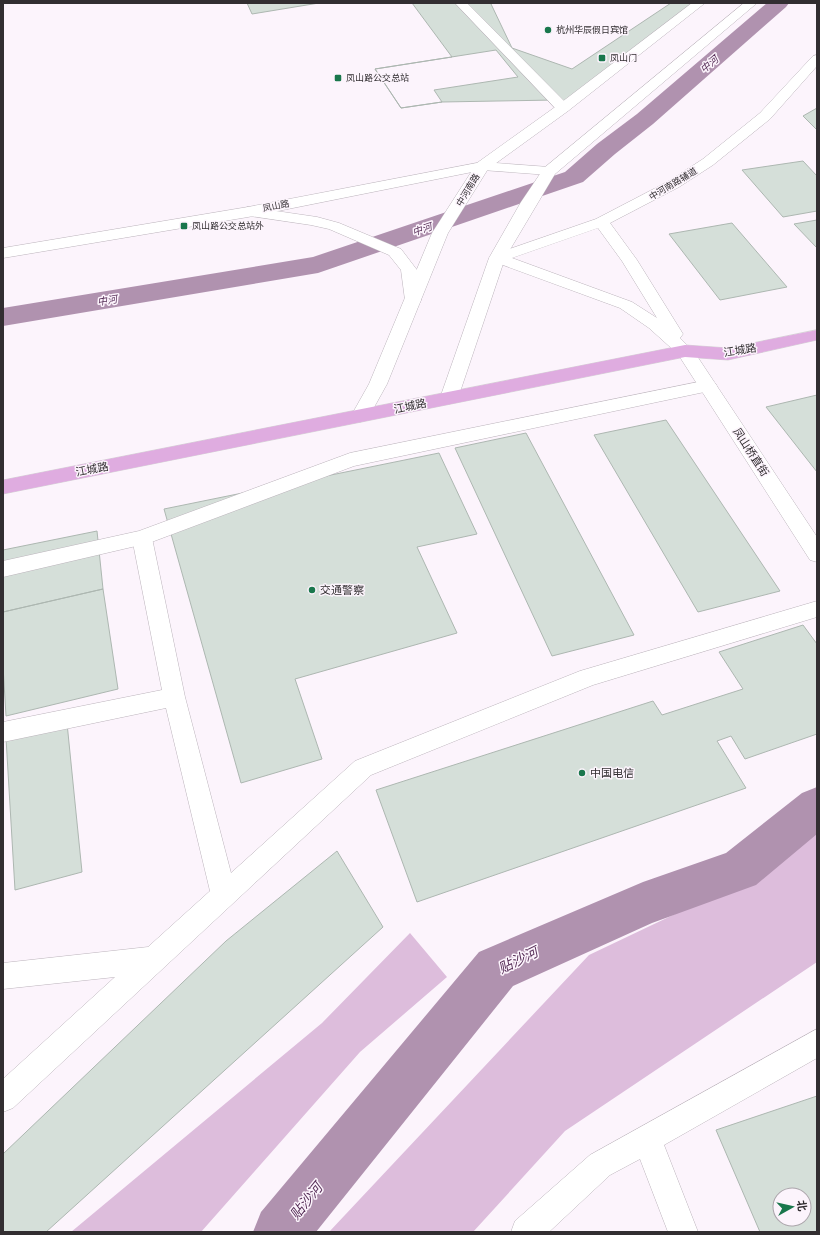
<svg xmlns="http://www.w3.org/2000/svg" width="820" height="1235" viewBox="0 0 820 1235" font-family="'DM Sans','Noto Sans SC',sans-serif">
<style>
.forest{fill:#ddbddc}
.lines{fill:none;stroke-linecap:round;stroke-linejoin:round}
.canal{fill:#b092af;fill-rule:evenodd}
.building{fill:#d5dfd9;stroke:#adb7b1;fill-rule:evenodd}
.service-casing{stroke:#bcb4bc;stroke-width:1}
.minor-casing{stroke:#bcb4bc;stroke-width:1}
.tertiary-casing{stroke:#bcb4bc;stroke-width:1}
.secondary-casing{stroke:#bcb4bc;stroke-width:1}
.primary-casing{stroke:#d6d5d6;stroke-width:1}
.service{fill:#fff;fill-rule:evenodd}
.minor{fill:#fff;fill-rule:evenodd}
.tertiary{fill:#fff;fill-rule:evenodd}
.secondary{fill:#fff;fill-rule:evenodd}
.primary{fill:#dface0;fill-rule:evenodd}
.poi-dot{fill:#19774c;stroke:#fcf4fc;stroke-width:1.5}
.labels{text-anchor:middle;stroke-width:3;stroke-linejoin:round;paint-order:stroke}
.far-poi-label{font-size:9px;fill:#322e31;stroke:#fcf4fc;text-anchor:start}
.far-street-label{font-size:9px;fill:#322e31;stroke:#fcf4fc}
.far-water-label{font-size:10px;font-style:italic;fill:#572f58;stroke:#fcf4fc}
.street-label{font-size:11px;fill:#322e31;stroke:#fcf4fc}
.poi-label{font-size:11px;fill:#322e31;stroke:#fcf4fc;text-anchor:start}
.near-water-label{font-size:14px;font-style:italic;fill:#572f58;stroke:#fcf4fc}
</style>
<rect width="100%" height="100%" fill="#fcf4fc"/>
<!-- forest -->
<path class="forest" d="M 817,821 L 817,962 L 565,1131 L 473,1232 L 329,1232 L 589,955 L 755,876 Z
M 410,933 L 447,977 L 360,1052 L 201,1232 L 71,1232 L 322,1023 Z"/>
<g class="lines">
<!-- canal -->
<path class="canal" d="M 767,3 L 789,3 L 786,7 L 653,124 L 615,154 L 583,182 L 318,273 L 3,326 L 3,308 L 313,257 L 565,172 L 597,144 L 637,114 Z
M 817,787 L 817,834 L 756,885 L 652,923 L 513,986 L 316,1232 L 253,1232 L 261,1212 L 479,952 L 643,882 L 726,853 L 802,793 Z"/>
</g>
<!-- building -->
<path class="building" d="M 247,3 L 319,3 L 252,14 Z
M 412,3 L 699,3 L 563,108 L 555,100 L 442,102 L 401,108 L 375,69 L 452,57 Z
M 493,3 L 671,3 L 572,69 L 512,48 L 491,4 Z
M 496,50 L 518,77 L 434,90 L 442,102 L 401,108 L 375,69 Z
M 817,108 L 817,130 L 803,116 Z
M 803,161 L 817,176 L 817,211 L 783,217 L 742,170 Z
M 817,220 L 817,248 L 794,224 Z
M 732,223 L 787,287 L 720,300 L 669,234 Z
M 817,395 L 817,472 L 766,407 Z
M 666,420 L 780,591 L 698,612 L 594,435 Z
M 526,433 L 634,635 L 552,656 L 455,448 Z
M 439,453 L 477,534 L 417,547 L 457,633 L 295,679 L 322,759 L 241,783 L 164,509 Z
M 97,531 L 103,589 L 3,612 L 3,550 Z
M 103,589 L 118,689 L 6,716 L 3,666 L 3,612 Z
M 803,625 L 817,644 L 817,734 L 745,759 L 731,736 L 717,741 L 746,788 L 417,902 L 376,790 L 653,701 L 662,715 L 743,689 L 719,652 Z
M 67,723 L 82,872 L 15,890 L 6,738 Z
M 337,851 L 383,927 L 46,1232 L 3,1232 L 3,1154 L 226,941 Z
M 817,1096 L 817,1232 L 760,1232 L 716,1130 ZM 780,1195 L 804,1195 L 804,1219 L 780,1219 Z"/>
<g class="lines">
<!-- service casing -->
<g class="service-casing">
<path id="service" d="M 455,3 L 467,3 L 568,105 L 569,108 L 568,111 L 558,111 Z
M 817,55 L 817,66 L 770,119 L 713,165 L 679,187 L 610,223 L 637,260 L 683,334 L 680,338 L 693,351 L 691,355 L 685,356 L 679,355 L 649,328 L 620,308 L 492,261 L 489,258 L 492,255 L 596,219 L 669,181 L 703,159 L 760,113 L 813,56 ZM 598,228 L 622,261 L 657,318 L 632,302 L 512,258 Z
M 142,531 L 149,533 L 152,538 L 185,697 L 231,873 L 355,761 L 580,671 L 817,601 L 817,617 L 593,685 L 371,775 L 13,1108 L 3,1112 L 3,1079 L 115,977 L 3,989 L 3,963 L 148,947 L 210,891 L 166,708 L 3,742 L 3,722 L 162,690 L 132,538 L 135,533 Z
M 817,1029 L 817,1058 L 664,1145 L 698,1232 L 668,1232 L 640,1159 L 610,1175 L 549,1232 L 511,1232 L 515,1221 L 590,1155 Z"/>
</g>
<!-- minor casing -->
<g class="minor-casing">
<path id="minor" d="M 482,162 L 549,167 L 554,168 L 556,171 L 554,174 L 549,175 L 482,170 L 248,217 L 3,258 L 3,248 L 248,207 Z
M 708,380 L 714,382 L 717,386 L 714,390 L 354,466 L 149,543 L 3,577 L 3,561 L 139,531 L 350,453 Z"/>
</g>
<!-- tertiary casing -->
<g class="tertiary-casing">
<path id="tertiary" d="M 248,207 L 317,217 L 339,223 L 401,249 L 417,270 L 421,300 L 419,304 L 413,305 L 407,304 L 405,300 L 401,270 L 389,255 L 329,229 L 311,225 L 243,215 L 240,212 L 243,209 Z
M 685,345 L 691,347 L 817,537 L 817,562 L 810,560 L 676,351 L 679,347 Z"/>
</g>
<!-- secondary casing -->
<g class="secondary-casing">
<path id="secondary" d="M 692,3 L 705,3 L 568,111 L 488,169 L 448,233 L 387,384 L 367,420 L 360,422 L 353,420 L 351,416 L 369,384 L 432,233 L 477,163 L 558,105 Z
M 744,3 L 757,3 L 555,174 L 505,258 L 458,398 L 455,402 L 449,404 L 443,402 L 440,398 L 489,258 L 521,202 L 544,168 Z"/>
</g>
<!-- primary casing -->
<g class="primary-casing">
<path id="primary" d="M 817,330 L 817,340 L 728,360 L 685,357 L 3,494 L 3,480 L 685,345 L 728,348 Z"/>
</g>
<!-- service -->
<use href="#service" class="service"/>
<!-- minor -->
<use href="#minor" class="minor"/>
<!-- tertiary -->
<use href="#tertiary" class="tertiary"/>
<!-- secondary -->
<use href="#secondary" class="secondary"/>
<!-- primary -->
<use href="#primary" class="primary"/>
</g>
<!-- markers -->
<g class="poi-dot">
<circle cx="548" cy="30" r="4"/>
<rect x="598" y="54" width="8" height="8" rx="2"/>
<rect x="334" y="74" width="8" height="8" rx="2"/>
<rect x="180" y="222" width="8" height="8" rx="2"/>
<circle cx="312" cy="590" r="4"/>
<circle cx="582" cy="773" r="4"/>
</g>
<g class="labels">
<!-- far-poi labels -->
<g class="far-poi-label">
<text x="556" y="33">杭州华辰假日宾馆</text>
<text x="610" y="61">凤山门</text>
<text x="346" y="81">凤山路公交总站</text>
<text x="192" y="229">凤山路公交总站外</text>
</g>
<!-- far-street labels -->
<g class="far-street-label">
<text transform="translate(673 184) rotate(-31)" y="3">中河南路辅道</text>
<text transform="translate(468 190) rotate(-59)" y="3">中河南路</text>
<text transform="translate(276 206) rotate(-11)" y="3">凤山路</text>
</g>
<!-- far-water labels -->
<g class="far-water-label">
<text transform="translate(709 64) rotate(-41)" y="4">中河</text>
<text transform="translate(422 229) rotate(-19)" y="4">中河</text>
<text transform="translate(107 300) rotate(-9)" y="4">中河</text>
</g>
<!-- street labels -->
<g class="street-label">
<text transform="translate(740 350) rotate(-9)" y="4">江城路</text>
<text transform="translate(410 406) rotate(-12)" y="4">江城路</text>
<text transform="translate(751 452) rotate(57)" y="4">凤山桥直街</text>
<text transform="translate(92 469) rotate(-11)" y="4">江城路</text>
</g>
<!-- poi labels -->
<g class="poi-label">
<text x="320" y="594">交通警察</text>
<text x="590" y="777">中国电信</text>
</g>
<!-- near-water labels -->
<g class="near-water-label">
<text transform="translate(518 960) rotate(-26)" y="5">贴沙河</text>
<text transform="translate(306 1201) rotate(-51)" y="5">贴沙河</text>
</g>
</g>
<!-- border -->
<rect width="820" height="1235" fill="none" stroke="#322e31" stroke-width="8"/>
<!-- north arrow -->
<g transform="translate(792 1207) rotate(82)"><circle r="19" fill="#fcf4fc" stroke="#aba5ab"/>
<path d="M0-3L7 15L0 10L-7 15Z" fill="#19774c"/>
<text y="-6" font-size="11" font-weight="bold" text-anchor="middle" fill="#322e31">北</text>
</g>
</svg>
